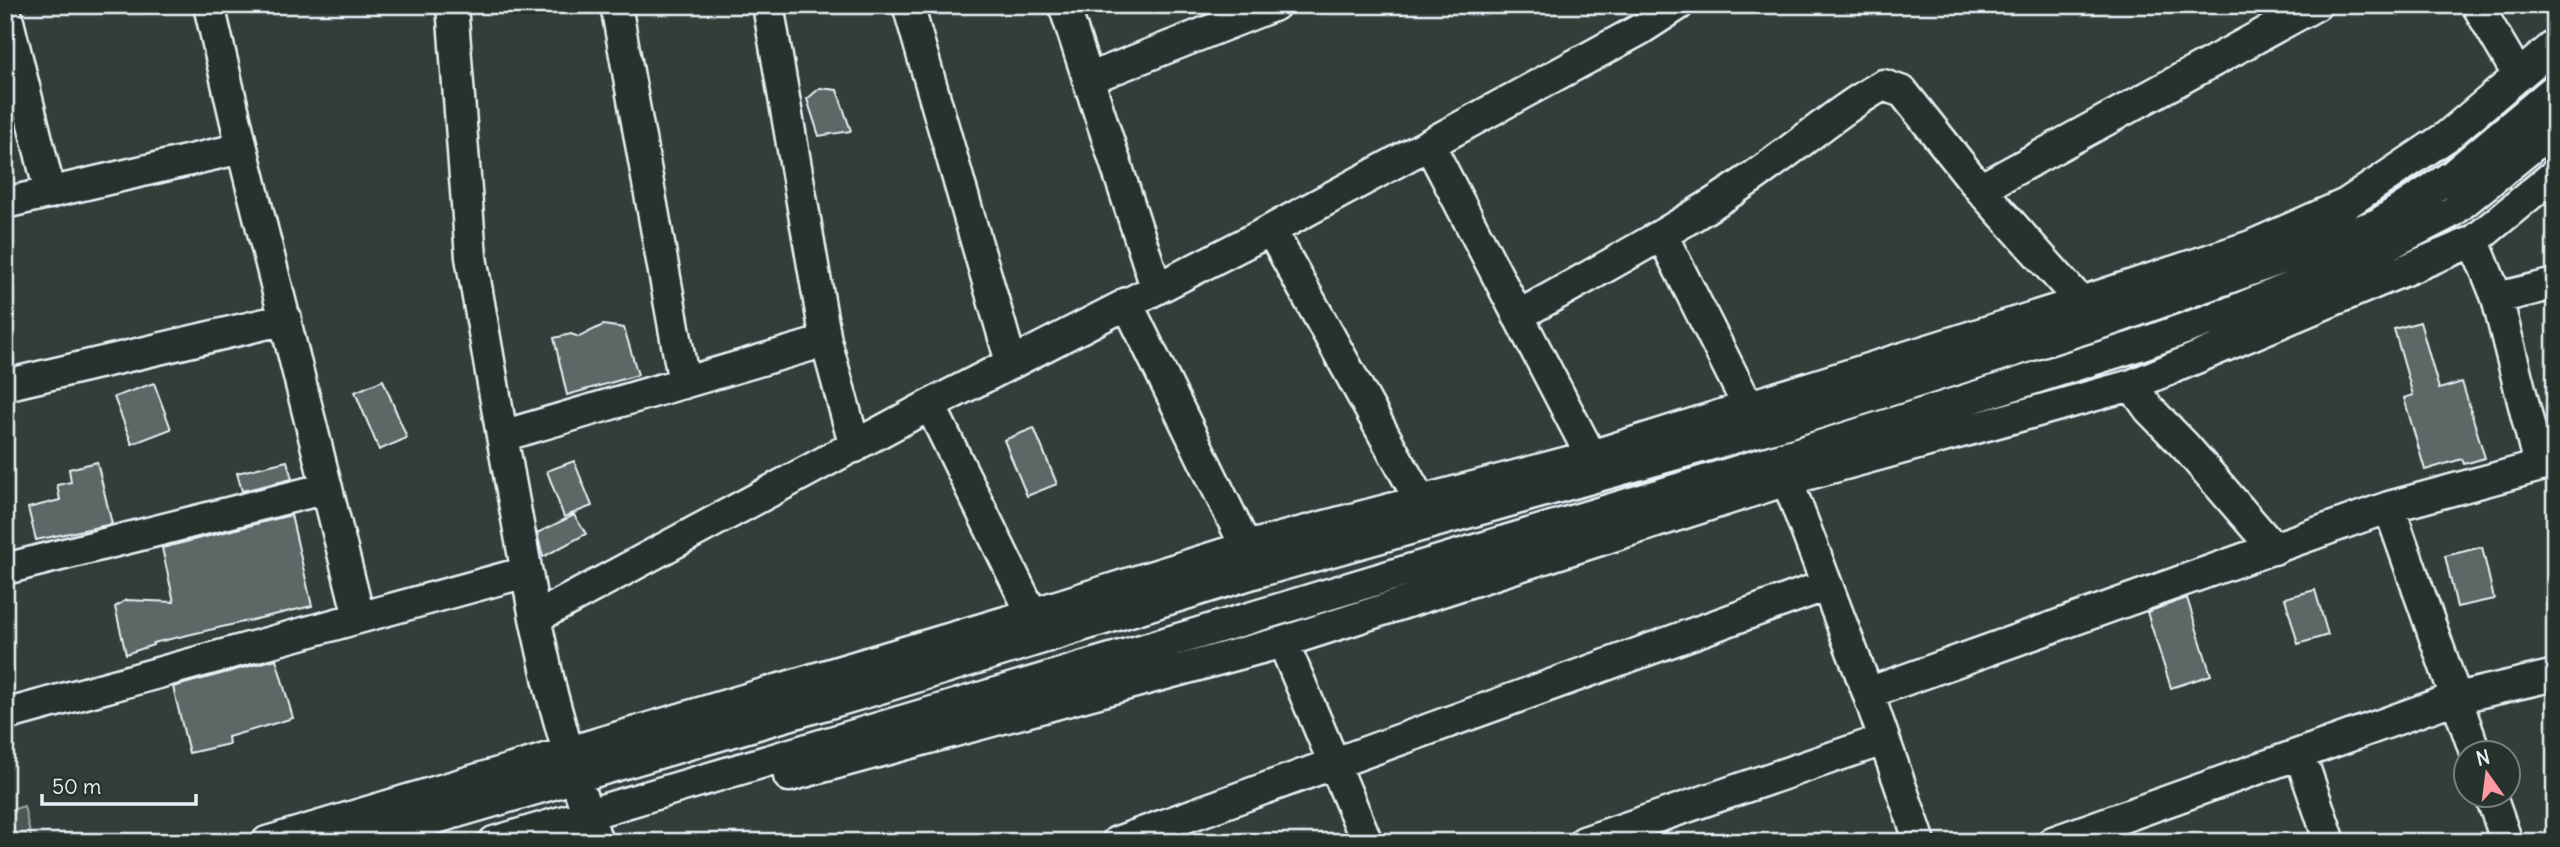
<svg xmlns="http://www.w3.org/2000/svg" width="2560" height="847" viewBox="0 0 2560 847" font-family="Delius,sans-serif">
<style>
.green{fill:#495651;stroke:#98a4a4;stroke-width:2}
.building{fill:#5c6865;stroke:#e8f1f8;stroke-width:2}
.lines{fill:none;stroke-linecap:round;stroke-linejoin:round}
.minor-casing{stroke:#e8f1f8;stroke-width:35}
.minor{stroke:#26332d;stroke-width:30}
</style>
<rect width="100%" height="100%" fill="#323e39"/>
<filter id="ink" filterUnits="userSpaceOnUse"><feTurbulence type="fractalNoise" baseFrequency=".0143" numOctaves="2"/><feDisplacementMap in="SourceGraphic" scale="14" xChannelSelector="R" yChannelSelector="G"/><feConvolveMatrix kernelMatrix="1 2 1 2 8 2 1 2 1" color-interpolation-filters="sRGB"/></filter>
<g filter="url(#ink)">
<!-- green -->
<path class="green" d="M 24,806 L 32,842 L 5,842 L 5,812 Z"/>
<!-- building -->
<path class="building" d="M 820,88 L 837,90 L 851,131 L 819,136 L 807,99 Z
M 2420,322 L 2439,389 L 2462,382 L 2485,458 L 2464,464 L 2462,459 L 2425,470 L 2404,398 L 2413,395 L 2394,329 Z
M 603,325 L 624,328 L 638,375 L 567,395 L 554,338 L 571,334 L 579,337 Z
M 383,380 L 407,438 L 379,450 L 355,392 Z
M 154,383 L 171,429 L 132,444 L 114,397 Z
M 1034,428 L 1057,484 L 1027,496 L 1004,440 Z
M 287,461 L 292,479 L 242,491 L 237,473 Z
M 574,461 L 592,506 L 564,517 L 547,471 Z
M 97,462 L 112,524 L 36,540 L 28,508 L 60,500 L 57,485 L 71,482 L 69,469 Z
M 291,515 L 312,606 L 153,643 L 153,645 L 126,654 L 115,607 L 126,600 L 174,602 L 162,548 Z
M 574,515 L 586,534 L 543,557 L 537,533 Z
M 2482,547 L 2494,599 L 2457,607 L 2445,556 Z
M 2315,590 L 2328,635 L 2298,644 L 2285,598 Z
M 2187,598 L 2211,675 L 2171,688 L 2147,612 Z
M 276,659 L 293,718 L 228,737 L 229,744 L 189,753 L 173,687 Z"/>
<g class="lines">
<!-- minor casing -->
<g class="minor-casing">
<path id="minor" d="M 209,5 L 242,148 L 359,617
M 452,5 L 471,257 L 502,436 L 535,618 L 551,691 L 575,777 L 597,842
M 616,5 L 684,383
M 768,5 L 826,341 L 855,447
M 908,5 L 1011,362
M 1064,5 L 1156,287
M 2477,5 L 2518,75
M 5,9 L 50,193
M 1088,79 L 1275,5
M 1429,144 L 1591,456
M 1980,189 L 2316,5
M 5,203 L 242,148
M 1271,230 L 1421,502
M 1662,235 L 1748,406
M 2474,241 L 2497,298 L 2539,465
M 2497,298 L 2555,284
M 1127,303 L 1246,547
M 1518,316 C 1597,271 1678,229 1753,177 C 1797,147 1837,111 1883,85 L 1903,92 L 1980,189 L 2081,302
M 5,385 L 286,319
M 2132,385 L 2149,409 L 2186,447 L 2274,549
M 930,405 L 1032,614
M 502,436 L 826,341
M 1787,480 L 1868,693 L 1920,842
M 2389,507 L 2475,752
M 5,569 L 327,488
M 535,618 L 930,405 L 1271,230 L 1641,29 L 1678,5
M 1283,642 L 1367,842
M 1868,693 L 2389,507 L 2555,462
M 5,715 L 526,572
M 2300,755 L 2330,842
M 789,776 L 1283,642 L 1787,480 L 2132,385 L 2474,241 L 2555,174
M 2490,794 L 2507,842
M 267,842 L 1032,614 L 1246,547 L 1591,456 L 2081,302 L 2251,246 L 2346,204 L 2446,137 L 2555,45
M 354,842 L 870,691 L 1260,571 L 1790,422 L 2114,319 L 2378,224 L 2453,175 L 2555,89
M 494,842 L 1273,611 L 1804,451 L 2136,346 L 2226,314 L 2362,258 L 2452,212 L 2555,128
M 1117,842 L 1827,585
M 1584,842 L 1883,740
M 2053,842 L 2456,698 L 2555,675"/>
</g>
<!-- minor -->
<use href="#minor" class="minor"/>
</g>
</g>
<!-- margin -->
<rect width="2560" height="847" fill="none" stroke="#26332d" stroke-width="28"/>
<rect x="14" y="14" width="2532" height="819" fill="none" stroke="#e8f1f8" stroke-width="2.5" filter="url(#ink)"/>
<!-- north arrow -->
<g transform="translate(2487 774) rotate(346)"><circle r="33" fill="#26332d" stroke="#747f7e" stroke-width="2"/>
<path d="M0-5L12 26L0 18L-12 26Z" fill="#ff9aa2"/>
<text y="-10" font-size="19" font-weight="bold" text-anchor="middle" fill="#e8f1f8">N</text>
</g>
<!-- scale -->
<path d="M42 794v10h154v-10" fill="none" stroke="#e8f1f8" stroke-width="3.5"/>
<text x="52" y="794" font-size="21" fill="#e8f1f8" stroke="#26332d" stroke-width="5" paint-order="stroke">50 m</text>
</svg>
